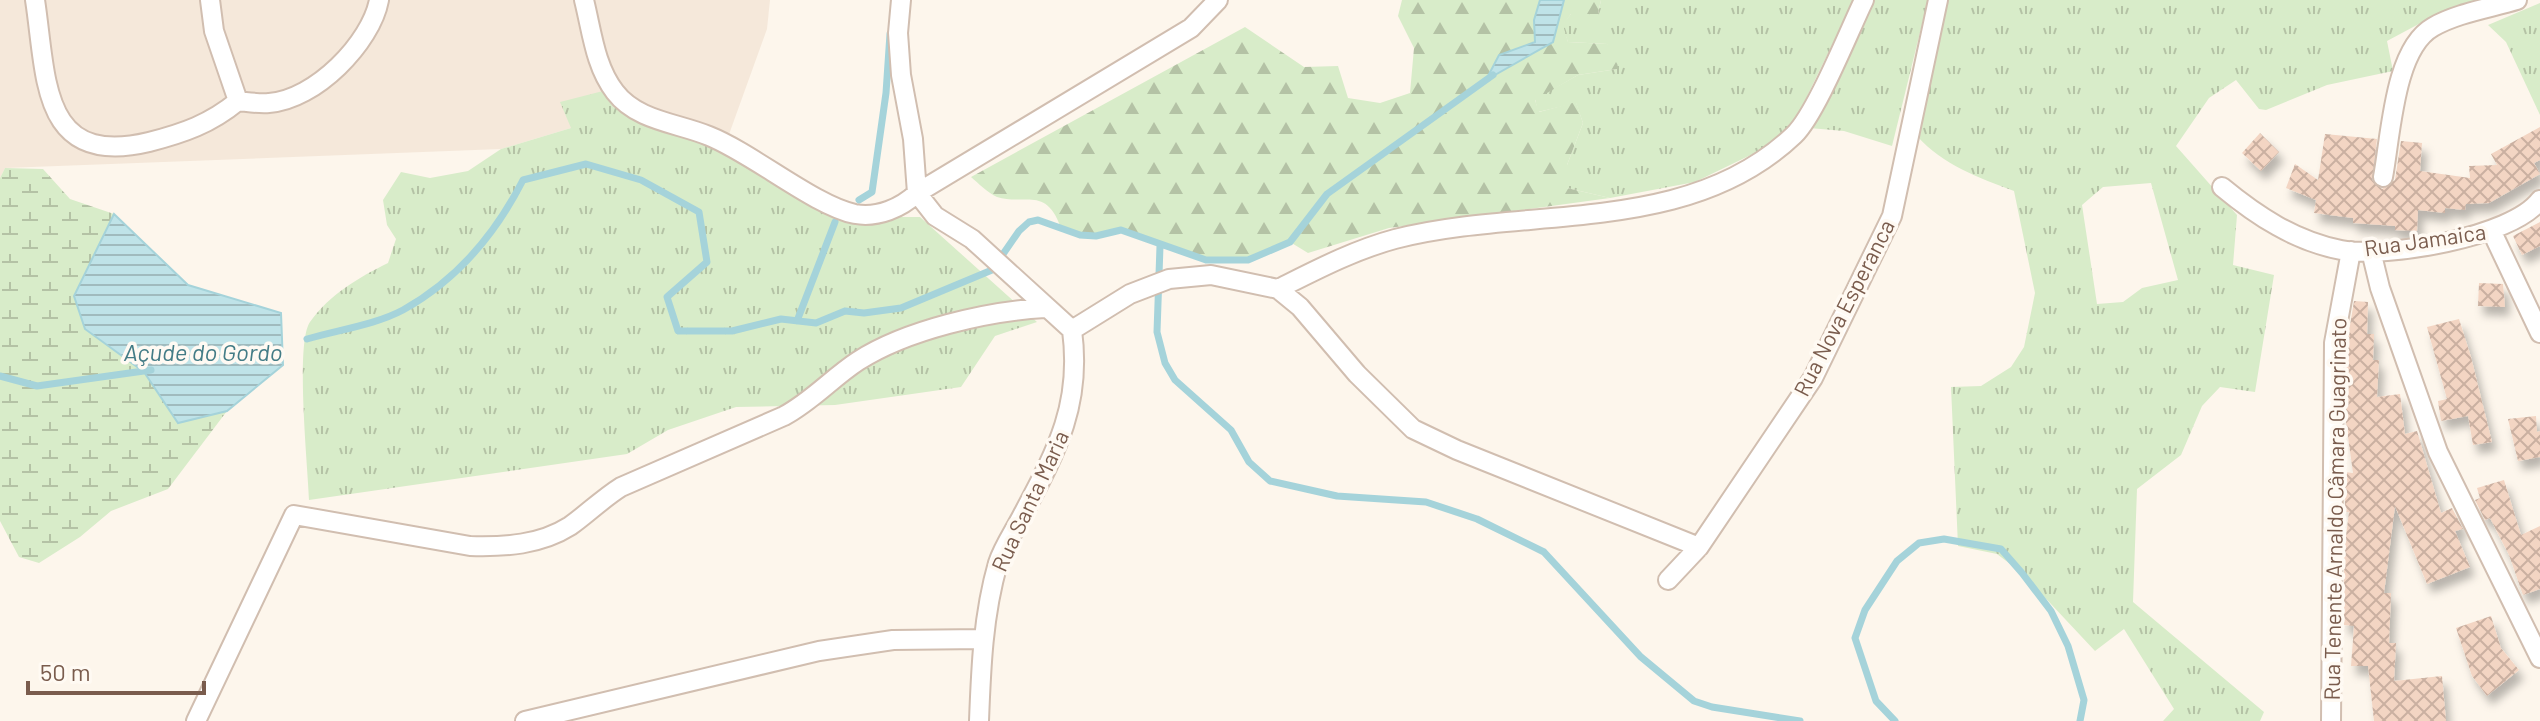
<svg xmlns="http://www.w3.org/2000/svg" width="2540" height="721" viewBox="0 0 2540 721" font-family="Barlow,sans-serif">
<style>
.residential{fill:#f5e8da}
.grass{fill:url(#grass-tufts);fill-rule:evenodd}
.forest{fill:url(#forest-firs)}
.wetland{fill:url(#wetland-marsh)}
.water{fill:url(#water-rules);stroke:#a5d3da;stroke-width:2}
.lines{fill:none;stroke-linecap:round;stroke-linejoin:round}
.stream{stroke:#a5d3da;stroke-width:7}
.building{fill:url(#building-cross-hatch);filter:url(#shadow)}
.minor-casing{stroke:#d1beb0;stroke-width:22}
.minor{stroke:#fff;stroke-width:18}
.labels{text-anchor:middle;stroke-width:7;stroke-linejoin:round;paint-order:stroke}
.street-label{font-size:22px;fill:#7a5c4d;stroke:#fffaf3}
.water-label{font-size:24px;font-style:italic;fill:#437c86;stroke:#fffaf3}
</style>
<defs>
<pattern id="grass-tufts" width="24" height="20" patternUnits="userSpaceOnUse" patternTransform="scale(2)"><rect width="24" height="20" fill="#d8ecc9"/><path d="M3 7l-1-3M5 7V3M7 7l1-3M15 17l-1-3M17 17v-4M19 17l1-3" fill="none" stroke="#b4c2a5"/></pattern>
<pattern id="forest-firs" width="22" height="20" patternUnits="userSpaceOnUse" patternTransform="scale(2)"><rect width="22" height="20" fill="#d8ecc9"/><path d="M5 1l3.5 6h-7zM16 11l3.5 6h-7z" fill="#b4c2a5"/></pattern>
<pattern id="wetland-marsh" width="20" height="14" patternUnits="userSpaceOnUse" patternTransform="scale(2)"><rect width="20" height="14" fill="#d8ecc9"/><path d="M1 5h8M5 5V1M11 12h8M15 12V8" fill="none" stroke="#b4c2a5"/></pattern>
<pattern id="water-rules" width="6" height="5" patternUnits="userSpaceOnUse" patternTransform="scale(2)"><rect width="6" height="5" fill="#bfe3e8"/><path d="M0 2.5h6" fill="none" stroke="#a0bbbe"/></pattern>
<pattern id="building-cross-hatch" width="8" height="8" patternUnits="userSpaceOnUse" patternTransform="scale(2)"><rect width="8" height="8" fill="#f3d5c3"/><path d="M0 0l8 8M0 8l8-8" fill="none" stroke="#cab0a1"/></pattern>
<filter id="shadow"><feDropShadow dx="5" dy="9" stdDeviation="4" flood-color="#0004"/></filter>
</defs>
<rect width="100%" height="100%" fill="#fdf6ec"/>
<!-- residential -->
<path class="residential" d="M 0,0 L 770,0 L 767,29 L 723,151 L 612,107 L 571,128 L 501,149 L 5,168 L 0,178 Z"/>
<!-- grass -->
<path class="grass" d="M 1601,0 L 1854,0 L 1794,123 L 1761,150 L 1695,182 L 1610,198 L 1567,188 L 1567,165 L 1583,123 L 1576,103 L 1538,112 L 1535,99 L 1578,75 L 1617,69 L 1607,44 L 1568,42 L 1562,25 L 1571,14 L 1598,14 Z
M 1871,0 L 1928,0 L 1892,146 L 1844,131 L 1809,128 Z
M 1944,0 L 2485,0 L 2430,18 L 2387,41 L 2393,71 L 2327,85 L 2266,110 L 2259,109 L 2236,80 L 2209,98 L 2176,146 L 2237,215 L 2233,265 L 2274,275 L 2255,392 L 2220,387 L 2202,406 L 2181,455 L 2137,489 L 2133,602 L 2264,712 L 2260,721 L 2163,721 L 2174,709 L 2124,629 L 2095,651 L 2022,573 L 1997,554 L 1958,546 L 1951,387 L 1981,386 L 2011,367 L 2024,347 L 2035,293 L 2014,191 C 1979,178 1943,165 1917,136 ZM 2151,183 L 2178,280 L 2142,288 L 2123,302 L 2097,304 L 2082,205 L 2103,187 Z
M 2540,3 L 2540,115 L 2506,42 L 2488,25 Z
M 603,91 L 613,107 L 723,151 L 848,219 L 875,224 L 900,217 L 920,217 L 1037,322 L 995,336 L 961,387 L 835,405 L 736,407 L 668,430 L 627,454 L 309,500 C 308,468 295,343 310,322 C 330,294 358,278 388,263 L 396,239 L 387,225 L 383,200 L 401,172 L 430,178 L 468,171 L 501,149 L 571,128 L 560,102 Z"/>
<!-- forest -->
<path class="forest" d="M 1402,0 L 1601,0 L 1598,14 L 1571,14 L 1563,25 L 1568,42 L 1607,44 L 1620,51 L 1617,69 L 1578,75 L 1535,100 L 1539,112 L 1576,102 L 1583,123 L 1567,165 L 1567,188 L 1610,198 L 1389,228 L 1308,253 L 1290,242 L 1248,260 L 1206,260 L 1121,231 L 1096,236 L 1061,228 C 1046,185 1024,206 997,197 C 988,193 978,183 971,177 L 1245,27 L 1304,67 L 1338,66 L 1348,98 L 1380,103 L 1410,93 L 1414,48 L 1398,16 Z"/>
<!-- wetland -->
<path class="wetland" d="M 5,168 L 43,169 L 70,199 L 114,214 L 74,296 L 85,329 L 144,372 L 178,423 L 227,411 L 168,489 L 111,511 L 80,537 L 39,563 L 19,557 L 0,521 L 0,178 Z"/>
<!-- water -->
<path class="water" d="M 1540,0 L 1564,0 L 1553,42 L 1486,80 L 1499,55 L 1535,42 L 1534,20 Z
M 114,214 L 188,285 L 281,313 L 283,365 L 227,411 L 178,423 L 144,372 L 85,329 L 74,296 Z"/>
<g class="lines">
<!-- stream -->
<path class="stream" d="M 859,200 L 872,192 L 886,93 L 890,34
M 1160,246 L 1157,332 L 1165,363 L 1175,380 L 1231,430 L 1249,462 L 1270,481 L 1337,496 L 1426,502 L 1477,519 L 1544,552 L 1641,657 L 1694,701 L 1712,707 L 1800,721
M 797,321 L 835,222
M 307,339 C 337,330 375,325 403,310 C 457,280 495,235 523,180 L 586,164 L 641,180 L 699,212 L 707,262 L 667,297 L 678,331 L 732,331 L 781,319 L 816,323 L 845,311 L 864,313 L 901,308 L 992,270 L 1019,231 L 1029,222 L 1038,220 L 1080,235 L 1096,236 L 1121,230 L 1206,260 L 1248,260 L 1290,242 L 1327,194 L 1493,75
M 0,376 L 37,386 L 151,370
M 1895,721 L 1876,701 L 1855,638 L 1865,610 L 1897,561 L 1919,543 L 1944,539 L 2001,549 L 2022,573 L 2051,611 L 2068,646 L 2084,700 L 2080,721"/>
</g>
<!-- building -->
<path class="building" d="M 2540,127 L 2540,160 L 2534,163 L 2540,174 L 2489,203 L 2466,204 L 2465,210 L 2445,208 L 2445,213 L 2418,210 L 2417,231 L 2395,230 L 2395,226 L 2353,223 L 2353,218 L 2314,213 L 2316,200 L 2286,188 L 2295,164 L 2318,180 L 2325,134 L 2377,139 L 2372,180 L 2382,189 L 2395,180 L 2401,141 L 2422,143 L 2420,171 L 2470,178 L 2469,166 L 2497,165 L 2491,154 Z
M 2260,133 L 2279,152 L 2261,171 L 2242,153 Z
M 2540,222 L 2540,246 L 2522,255 L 2513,236 Z
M 2479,283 L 2503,284 L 2505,307 L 2478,306 Z
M 2354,301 L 2368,302 L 2367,334 L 2374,334 L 2373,360 L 2379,360 L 2377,397 L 2400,394 L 2405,434 L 2417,431 L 2441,513 L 2452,508 L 2463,529 L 2455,531 L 2470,567 L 2427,584 L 2395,506 L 2384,593 L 2391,593 L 2389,643 L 2396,643 L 2394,681 L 2442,676 L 2446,721 L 2374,721 L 2368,666 L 2351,666 L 2354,626 L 2344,625 L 2344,552 L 2349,512 L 2345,512 L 2345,472 L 2353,473 L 2345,415 L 2346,350 Z
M 2459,319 L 2471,357 L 2492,442 L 2473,445 L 2468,416 L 2441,421 L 2438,401 L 2447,399 L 2427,327 Z
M 2536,416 L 2537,432 L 2540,431 L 2540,457 L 2518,461 L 2508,419 Z
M 2504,480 L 2521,535 L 2540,526 L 2540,589 L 2523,595 L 2509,555 L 2490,518 L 2485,520 L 2475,500 L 2480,498 L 2477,488 Z
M 2491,616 L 2501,648 L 2519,670 L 2487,696 L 2472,676 L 2456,628 Z"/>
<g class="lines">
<!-- minor casing -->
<g class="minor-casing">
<path id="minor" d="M 35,0 C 47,78 40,168 149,142 C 184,133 210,124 238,101
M 210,0 L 214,31 L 238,101 C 248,102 259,104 269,103 C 315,100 371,43 379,0
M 584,0 C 592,32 595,66 615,92 C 637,121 678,123 709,136 C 752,153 815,206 855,214 C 878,218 901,208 917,193 L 1191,28 L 1218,0
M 901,0 L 898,33 L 901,75 L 913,139 L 917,193 L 935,216 L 972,239 L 1072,330
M 2383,177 C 2391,135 2394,49 2433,27 C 2457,13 2491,8 2517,0
M 2222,187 C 2257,216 2295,241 2341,250 C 2386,258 2511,238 2540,200
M 2492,232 L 2540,333
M 2371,251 L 2380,288 L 2438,452 L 2540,658
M 1278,289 C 1316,270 1354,250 1395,239 C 1527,205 1687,237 1794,135 C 1816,114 1849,31 1864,0
M 1072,330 L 1130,294 L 1169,279 L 1211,275 L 1278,289 L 1300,307 L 1357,374 L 1413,429 L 1457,450 L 1699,547
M 1668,580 L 1699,547 L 1813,378 L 1892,216 L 1938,0
M 196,721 L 294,515 L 470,546 C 505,547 540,545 570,526 C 587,514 602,499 621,487 L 784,416 C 812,401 832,378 858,361 C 906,330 988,311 1045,308
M 525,721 L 819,651 L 893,640 L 982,639
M 979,721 C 981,668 983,615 998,563 C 1003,547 1015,530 1023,514 C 1057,450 1082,404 1072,330
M 2331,721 L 2334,343 L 2351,251"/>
</g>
<!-- minor -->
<use href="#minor" class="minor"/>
</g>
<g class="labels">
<!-- street labels -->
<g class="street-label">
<text transform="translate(2425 240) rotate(-8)" y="8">Rua Jamaica</text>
<text transform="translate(1844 308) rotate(-63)" y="8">Rua Nova Esperanca</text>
<text transform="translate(1030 501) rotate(-65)" y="8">Rua Santa Maria</text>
<text transform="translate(2335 509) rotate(-89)" y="8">Rua Tenente Arnaldo Câmara Guagrinato</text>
</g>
<!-- water labels -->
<g class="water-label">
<text x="203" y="361">Açude do Gordo</text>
</g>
</g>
<!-- scale -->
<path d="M28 681v12h176v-12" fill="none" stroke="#7a5c4d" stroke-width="4"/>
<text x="40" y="681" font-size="24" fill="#7a5c4d" stroke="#fffaf3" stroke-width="6" paint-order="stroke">50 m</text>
</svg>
